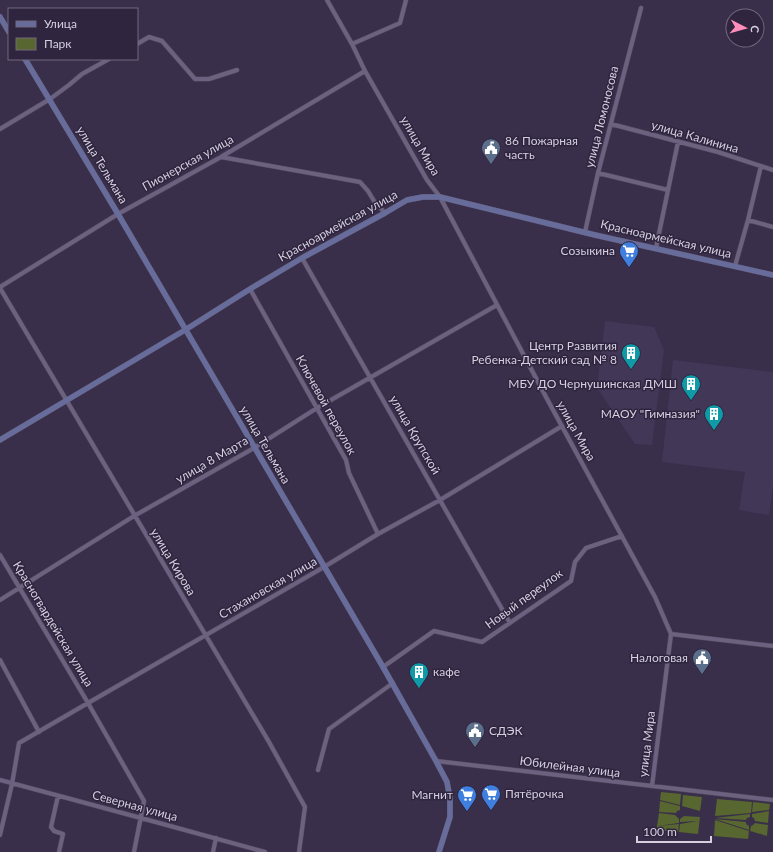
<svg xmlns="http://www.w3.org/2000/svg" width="773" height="852" viewBox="0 0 773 852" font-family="Lato,sans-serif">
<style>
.built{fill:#433758}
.green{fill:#58662f}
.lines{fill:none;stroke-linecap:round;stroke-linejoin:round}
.street-casing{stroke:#534a61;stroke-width:5}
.secondary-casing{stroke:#534a61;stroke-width:6}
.street{stroke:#6c617f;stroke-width:4}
.secondary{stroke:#676c9a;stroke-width:5.5}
.labels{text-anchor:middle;stroke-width:3;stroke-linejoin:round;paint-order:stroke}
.street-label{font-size:12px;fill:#d5cfe0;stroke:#2f253f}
.poi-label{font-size:12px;fill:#d5cfe0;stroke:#2f253f;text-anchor:end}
</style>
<rect width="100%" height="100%" fill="#392f4a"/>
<!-- built -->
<path class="built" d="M 605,321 L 654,327 L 664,350 L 652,445 L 635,444 L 597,388 Z
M 673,360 L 773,372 L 773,486 L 769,515 L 739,510 L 745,472 L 662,462 Z"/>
<!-- green -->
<path class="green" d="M 661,792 L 681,794 L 680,805 L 660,800 Z
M 683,795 L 702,797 L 700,811 L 682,806 Z
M 717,799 L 752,802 L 751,813 L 715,816 Z
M 660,801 L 680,806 L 680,810 L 677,811 L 676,813 L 659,812 Z
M 753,802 L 770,804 L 769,810 L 752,812 Z
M 769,811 L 768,823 L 755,821 L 754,818 L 752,817 L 752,814 Z
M 659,813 L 675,815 L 679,819 L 679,823 L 657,826 Z
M 750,814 L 750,817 L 747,818 L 746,820 L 715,818 Z
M 684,816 L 700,817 L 698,834 L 679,832 L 680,824 L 698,821 L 680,822 L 680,819 Z
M 715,819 L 746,822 L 746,824 L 749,826 L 749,830 Z
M 715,820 L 749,831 L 748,839 L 714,836 Z
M 755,823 L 768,825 L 767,836 L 750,831 L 751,826 L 753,825 Z
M 679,824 L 678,832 L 657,830 L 657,826 Z"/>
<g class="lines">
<!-- street casing -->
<g class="street-casing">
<path id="street" d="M 327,0 L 352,44 L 365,71 L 427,180 L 440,197 L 546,397 L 655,597 L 671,634 L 652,786
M 137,44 L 149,37 L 162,41 L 195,79 L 209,79 L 237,70
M 352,44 L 400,23 L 406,0
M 611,124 L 718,152 L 773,170
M 0,129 L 50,99 L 69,85 L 82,74 L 109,59
M 221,157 L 360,182 L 368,191 L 374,201 L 385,213
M 598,173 L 668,190
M 748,220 L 773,227
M 585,232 L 598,173 L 641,8
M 656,248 L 678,142
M 302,258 L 510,623
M 735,266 L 748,220 L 761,166
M 0,287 L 118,214 L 221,157 L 365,71
M 0,288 L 269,742 L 305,807 L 299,852
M 250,289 L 346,460 L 349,473 L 378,534
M 0,555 L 88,703 L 144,801 L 134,852
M 0,600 L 134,516 L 254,448 L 317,408 L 497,305
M 671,634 L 773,646
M 0,660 L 39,732
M 383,667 L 434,631 L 482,642 L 571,581 L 575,562 L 586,548 L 622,536
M 436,761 L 773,800
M 318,770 L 329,729 L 393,683
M 0,780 L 141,818 L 265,852
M 58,796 L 51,827 L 54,831 L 63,834 L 59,852
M 0,835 L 12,784 L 19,743 L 88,703 L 324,567 L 378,534 L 440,500 L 562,426
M 213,852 L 216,838"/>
</g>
<!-- secondary casing -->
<g class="secondary-casing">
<path id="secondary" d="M 0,17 L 9,32
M 25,59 L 118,214 L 383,667 L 436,761 L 447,782 L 450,799 L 450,817 L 439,852
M 0,440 L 185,330 L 250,289 L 302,258 L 385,213 L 407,200 L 423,197 L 440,197 L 595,235 L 773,275"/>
</g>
<!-- street -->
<use href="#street" class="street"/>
<!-- secondary -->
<use href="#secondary" class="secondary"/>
</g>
<!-- icons -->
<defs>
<g id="civic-pin" transform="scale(1)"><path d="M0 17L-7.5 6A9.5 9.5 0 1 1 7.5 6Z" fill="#5c6f8a" stroke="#2f253f"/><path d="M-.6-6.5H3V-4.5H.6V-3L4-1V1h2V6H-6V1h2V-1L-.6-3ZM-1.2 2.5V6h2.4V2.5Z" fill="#fff"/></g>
<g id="supermarket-pin" transform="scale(1)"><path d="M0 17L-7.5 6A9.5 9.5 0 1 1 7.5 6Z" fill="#3f7fe0" stroke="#2f253f"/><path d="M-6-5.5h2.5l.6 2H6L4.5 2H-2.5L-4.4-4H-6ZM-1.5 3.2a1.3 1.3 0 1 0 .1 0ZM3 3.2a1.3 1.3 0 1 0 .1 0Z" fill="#fff"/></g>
<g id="building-pin" transform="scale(1)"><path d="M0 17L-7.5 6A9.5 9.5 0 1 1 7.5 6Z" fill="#0f9aa8" stroke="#2f253f"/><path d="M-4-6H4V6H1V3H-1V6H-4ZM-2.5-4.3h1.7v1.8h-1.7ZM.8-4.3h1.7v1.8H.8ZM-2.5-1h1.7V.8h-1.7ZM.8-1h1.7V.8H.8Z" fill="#fff"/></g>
</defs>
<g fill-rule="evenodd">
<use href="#civic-pin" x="491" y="148"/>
<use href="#supermarket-pin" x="629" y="251"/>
<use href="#building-pin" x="631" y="353"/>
<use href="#building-pin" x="691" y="384"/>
<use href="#building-pin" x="714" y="414"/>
<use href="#civic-pin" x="702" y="658"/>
<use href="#building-pin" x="419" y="672"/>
<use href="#civic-pin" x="475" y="731"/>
<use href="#supermarket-pin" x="491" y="794"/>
<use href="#supermarket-pin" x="467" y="795"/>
</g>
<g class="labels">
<!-- street labels -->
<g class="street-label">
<text transform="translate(602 117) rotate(-76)" y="4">улица Ломоносова</text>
<text transform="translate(695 137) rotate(16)" y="4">улица Калинина</text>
<text transform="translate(420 146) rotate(60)" y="4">улица Мира</text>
<text transform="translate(188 163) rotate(-29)" y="4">Пионерская улица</text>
<text transform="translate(102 165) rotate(59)" y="4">улица Тельмана</text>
<text transform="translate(338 226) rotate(-29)" y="4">Красноармейская улица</text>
<text transform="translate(666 239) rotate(13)" y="4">Красноармейская улица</text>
<text transform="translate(326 405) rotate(61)" y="4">Ключевой переулок</text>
<text transform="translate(576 431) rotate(61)" y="4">улица Мира</text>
<text transform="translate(415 435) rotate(60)" y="4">улица Крупской</text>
<text transform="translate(265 445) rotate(60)" y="4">улица Тельмана</text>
<text transform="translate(212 460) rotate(-30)" y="4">улица 8 Марта</text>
<text transform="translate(173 562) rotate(59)" y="4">улица Кирова</text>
<text transform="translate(268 588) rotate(-30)" y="4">Стахановская улица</text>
<text transform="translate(524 599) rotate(-36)" y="4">Новый переулок</text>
<text transform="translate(53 624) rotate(59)" y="4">Красногвардейская улица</text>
<text transform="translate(647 744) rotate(-83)" y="4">улица Мира</text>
<text transform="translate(570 767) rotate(7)" y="4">Юбилейная улица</text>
<text transform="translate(135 806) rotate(15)" y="4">Северная улица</text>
</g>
<!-- poi labels -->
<g class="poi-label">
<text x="505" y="145" text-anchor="start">86 Пожарная<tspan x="505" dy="14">часть</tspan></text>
<text x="615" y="255">Созыкина</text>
<text x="617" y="350">Центр Развития<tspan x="617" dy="14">Ребенка-Детский сад № 8</tspan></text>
<text x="677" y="388">МБУ ДО Чернушинская ДМШ</text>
<text x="700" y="418">МАОУ "Гимназия"</text>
<text x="688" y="662">Налоговая</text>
<text x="433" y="676" text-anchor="start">кафе</text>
<text x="489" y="735" text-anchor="start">СДЭК</text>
<text x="505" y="798" text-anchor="start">Пятёрочка</text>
<text x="453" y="799">Магнит</text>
</g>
</g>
<!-- legend -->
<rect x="8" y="8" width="130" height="52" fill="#2f253f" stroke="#71697f"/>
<rect x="16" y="21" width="20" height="6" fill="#676c9a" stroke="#71697f"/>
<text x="44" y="28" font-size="12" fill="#d5cfe0">Улица</text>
<rect x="16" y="38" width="20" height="12" fill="#58662f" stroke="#71697f"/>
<text x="44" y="48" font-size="12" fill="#d5cfe0">Парк</text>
<!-- north arrow -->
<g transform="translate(745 28) rotate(96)"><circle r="19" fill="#2f253f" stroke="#71697f"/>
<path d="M0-3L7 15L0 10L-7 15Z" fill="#ff8eba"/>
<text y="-6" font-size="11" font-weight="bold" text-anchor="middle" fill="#d5cfe0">С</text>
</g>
<!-- scale -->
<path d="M637 836v6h74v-6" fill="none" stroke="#d5cfe0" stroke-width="2"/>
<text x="643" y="836" font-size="12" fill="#d5cfe0" stroke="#2f253f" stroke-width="3" paint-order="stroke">100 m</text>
</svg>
